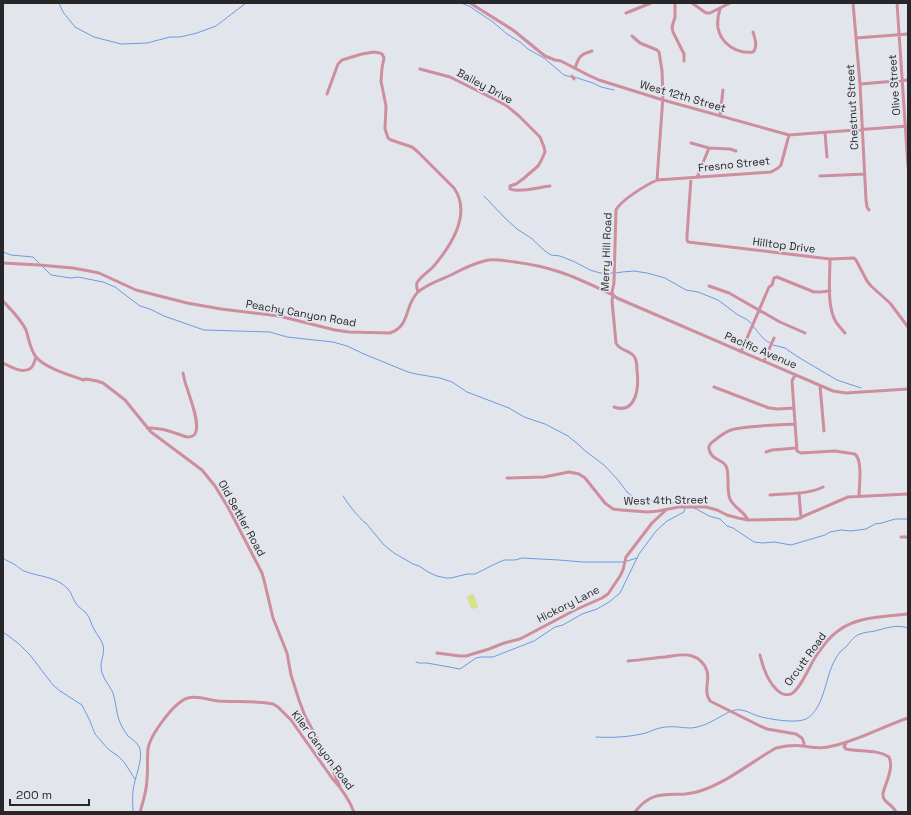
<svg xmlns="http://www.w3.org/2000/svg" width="911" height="815" viewBox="0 0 911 815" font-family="'Space Grotesk',sans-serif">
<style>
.green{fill:#d6e18b}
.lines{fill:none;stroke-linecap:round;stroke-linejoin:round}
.stream{stroke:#6a9bdf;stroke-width:1}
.minor{stroke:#cd8e9d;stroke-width:3}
.labels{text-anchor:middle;stroke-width:3.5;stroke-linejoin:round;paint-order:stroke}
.street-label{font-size:11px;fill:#27272a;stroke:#e3e5ed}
</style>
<rect width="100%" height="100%" fill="#e3e5ed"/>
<!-- green -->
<path class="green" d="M 473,594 L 474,595 L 478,606 L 477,608 L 471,609 L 467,597 L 467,596 Z"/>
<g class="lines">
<!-- stream -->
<path class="stream" d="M 59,3 L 63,12 L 75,27 L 94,37 L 121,44 L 147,43 L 170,37 L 180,37 L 197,33 L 216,26 L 246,3
M 461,3 L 469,6 L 493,22 L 507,34 L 520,42 L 528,49 L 544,58 L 564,75 L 571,77
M 574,77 L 593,83 L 601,87 L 614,90
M 484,196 L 505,218 L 517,229 L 531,238 L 545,251 L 551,255 L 560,256 L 575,262 L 590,270 L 600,273 L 613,273
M 3,252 L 11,255 L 33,257 L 39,263
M 43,267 L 51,275 L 71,278 L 78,277 L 103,282 L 115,287 L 140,306 L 150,309 L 164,316 L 204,330 L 270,332 L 287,337 L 333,342 L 347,346 L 364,354 L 408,372 L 416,374 L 440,378 L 452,382 L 467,392 L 509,408 L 524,417 L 545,424 L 568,436 L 579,445 L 584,450 L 604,465 L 618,480 L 627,492 L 636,499 L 687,504 L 689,505
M 616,273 L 622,272 L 634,271 L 647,273 L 665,278 L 686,290 L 698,292 L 718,300 L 738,315 L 746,319 L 751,323
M 753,326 C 758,332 763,340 770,343
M 773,345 L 785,348 L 798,357 L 837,380 L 861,388
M 343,496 C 349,506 357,515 365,523 L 365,522 L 384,545 L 394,553 L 413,564 L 419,566 L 428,572 L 437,576 L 446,578 L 451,578 L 467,574 L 475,574 L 495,564 L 504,560 L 515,560 L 522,558 L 559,560 L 583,562 L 624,562
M 694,508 L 702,512 L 709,516 L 720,519 L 727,526 L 733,528 L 754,542 L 763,543 L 774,542 L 791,545 L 825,535 L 830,532 L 841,530 L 851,531 L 866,529 L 875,524 L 882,523 L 885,522 L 895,519 L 908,519
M 3,558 C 7,561 10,562 14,564 C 17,566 20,569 24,571 C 39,577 56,576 68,589 C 72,593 73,600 77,605 C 80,608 83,610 86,613 C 90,617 91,624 94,629 C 97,635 101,639 103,645 C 105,653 101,659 101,666 C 101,677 109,684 113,693 C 116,702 116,712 119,720 C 121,725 124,731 128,736 C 133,740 138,743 140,749 C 143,761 134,779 133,791 C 132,798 133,805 133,812
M 627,561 L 637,558
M 3,632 L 18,643 L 30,655 L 53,685 L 60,691 L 82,705 L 90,721 L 95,734 L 108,749 L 118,756 L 124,762 L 135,779
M 416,662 L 419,663 L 427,663 L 460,669 L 476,658 L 481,657 L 493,657 L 534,641 L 555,627 L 563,625 L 582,614 L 597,609 L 609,602 L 620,593 L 639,554 L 656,531 L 667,521 L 684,512 L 685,508
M 732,711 C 741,707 749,713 758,716 C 768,719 796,724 806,719 C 821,711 825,686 830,671 C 832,665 836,657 840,652 C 842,650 845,648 847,646 C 851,641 854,636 860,634 C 865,632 870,632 875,631 C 886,628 897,624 908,628
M 596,737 C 613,738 630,737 646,733 C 651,731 655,729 660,728 C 673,725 680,728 691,728 C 705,727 717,718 729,712"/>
<!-- minor -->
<path class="minor" d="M 470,3 L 513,30 L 545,56 L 555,60 L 561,61 L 588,75 L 599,80 L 663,100 L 789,135 L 908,126
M 675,3 L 675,17 L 672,27 L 673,32 L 684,54 L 684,61
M 692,3 L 706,13 L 710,13 L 730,3
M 853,3 L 860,84 L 866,200 L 867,207 L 869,210
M 897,3 L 908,167
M 720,9 C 718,15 717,21 718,28 C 721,44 737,54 753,52 C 758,47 755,39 753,32
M 626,13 L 651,3
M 856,38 L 908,34
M 575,68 C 579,57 579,55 592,51
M 420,69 L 450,77 L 498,101 L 507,106 L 519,116 L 540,137 L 544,147 L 545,152 L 541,161 L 538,166 L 523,179 L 516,184 L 510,186 L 510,189 C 519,193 540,187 550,186
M 572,76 L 574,79
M 860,84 L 908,80
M 327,94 L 338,64 L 342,60 L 362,54 L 374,52 L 380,53 L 382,54 L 384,58 L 382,68 L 381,81 L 386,106 L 385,129 L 388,138 L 391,140 L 412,147 L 418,152 L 454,188 C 472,214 450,247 433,267 C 428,272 420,277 417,283 C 416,286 417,289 418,292
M 720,116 L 723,90
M 825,133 L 827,157
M 691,143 L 709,148 L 730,149 L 736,151
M 820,176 L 865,174
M 698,177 L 698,175 L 709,148
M 691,178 L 687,236 L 687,240 L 688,242 L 830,259 L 854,258 L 856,260 L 867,281 L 871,286 L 890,303 L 908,327
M 657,180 L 771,172 L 778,168 L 781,165 L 789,135
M 830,259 C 830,276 827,303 834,318 C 836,324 842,329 845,333
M 3,263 L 39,265 L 73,268 L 89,271 L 99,273 L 136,290 L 187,303 L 221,309 L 279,316 L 335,330 L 349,332 L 390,333 C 411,326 404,305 418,292 C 427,284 440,280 451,275 C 462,269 475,263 488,260 C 497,259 506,261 515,262 C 530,264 545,267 560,272 C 578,278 596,287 613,295 L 617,298 L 833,391 L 846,393 L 908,389
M 709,286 L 729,293 L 780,322 L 805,333
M 3,301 C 11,310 21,319 26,330 C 29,339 30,349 36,357 C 45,368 70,375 83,380 L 86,379 L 97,381 L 103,383 L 116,393 L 125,400 L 151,432 L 202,470 L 215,486 L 229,509 L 262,573 L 264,580 L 273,618 L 287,653 L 291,675 L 299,700 L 305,716 L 329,761 L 340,787
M 741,352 L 769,287 L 772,285 L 774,278 L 777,277 L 814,292 L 820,292 L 830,291
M 764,361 L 774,338
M 3,363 C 11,367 24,375 32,367 C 34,364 35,360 36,357
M 795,375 L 792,381 L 797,451 L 801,453 L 835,451 L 855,454 C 863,461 859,486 859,496
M 820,386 L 824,431
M 714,387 L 769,408 L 778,409 L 794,408
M 614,407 C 637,415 639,386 637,371 C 637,367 637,362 635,358 C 632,350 620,352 616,343 L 612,301 L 613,295 L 612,292 L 614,283 L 616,210 C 621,200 646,185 657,180 L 663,96 L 662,71 L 660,58 L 659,52 L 657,50 L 640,43 L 632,36
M 147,428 C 161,427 174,433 187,437 C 190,437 193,437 195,434 C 201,425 190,398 187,388 C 185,383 184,378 183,373
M 766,452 L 772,450 L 796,448
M 507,478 L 544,477 L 569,472 L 579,474 L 585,478 L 605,503 L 613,509 L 621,510 L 648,512 L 658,511 L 679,507 L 706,507 L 717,510 L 727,515 L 738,518 L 748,520 L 797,519 L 848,497 L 908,494
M 799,493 L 801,518
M 770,495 C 787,493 807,495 823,487
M 748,520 C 744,511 734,508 730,499 C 726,490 730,473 726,466 C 722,459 711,460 709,449 C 708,445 712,442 715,440 C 720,436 725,432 731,430 C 737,428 743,428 749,427 C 765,425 780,425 795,424
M 901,537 L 908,537
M 437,653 L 460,656 L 466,656 L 489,649 L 504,643 L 520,639 L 575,610 L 602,598 L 608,594 L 620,576 L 623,570 L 626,557 L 652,523 L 666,510
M 760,655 C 763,668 767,681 777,690 C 781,694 785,696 791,694 C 800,690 810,665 816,656 C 822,647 829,637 838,631 C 855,617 886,616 908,614
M 628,661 C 640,660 652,658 665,657 C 674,656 683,653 692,656 C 699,658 705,664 707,671 C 710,682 703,690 710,701 L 760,726 L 767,729 L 796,734 L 802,738 L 804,743 L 804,746
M 846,743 L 844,747 L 846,749 C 859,752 877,749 889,757 C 894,768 886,782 883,793 C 882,803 892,803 896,812
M 140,812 C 143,802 147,790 147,779 C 148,769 147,759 148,749 C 150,735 175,701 188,698 C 198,695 208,700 218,701 C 235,702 251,701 267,703 L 273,704 L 278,707 L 291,720 L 332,778 C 341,788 349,799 354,812
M 635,812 C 650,792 662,795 685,794 C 690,793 695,793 700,791 C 728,782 751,762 776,748 C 785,746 794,745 803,746 C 811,747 819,749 828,747 C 856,742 881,727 908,718"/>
</g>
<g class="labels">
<!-- street labels -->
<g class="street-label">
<text transform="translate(894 85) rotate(-94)" y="4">Olive Street</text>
<text transform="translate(485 86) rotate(28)" y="4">Bailey Drive</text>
<text transform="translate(683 96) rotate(16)" y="4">West 12th Street</text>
<text transform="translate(852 107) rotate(-93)" y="4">Chestnut Street</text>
<text transform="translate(734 164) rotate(-6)" y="4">Fresno Street</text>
<text transform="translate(784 245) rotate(7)" y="4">Hilltop Drive</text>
<text transform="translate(606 252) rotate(-88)" y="4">Merry Hill Road</text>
<text transform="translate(301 313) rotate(10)" y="4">Peachy Canyon Road</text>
<text transform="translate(761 350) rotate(23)" y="4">Pacific Avenue</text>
<text transform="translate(666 500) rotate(-1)" y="4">West 4th Street</text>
<text transform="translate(242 518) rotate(61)" y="4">Old Settler Road</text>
<text transform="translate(568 604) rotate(-27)" y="4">Hickory Lane</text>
<text transform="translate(805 659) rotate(-54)" y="4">Orcutt Road</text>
<text transform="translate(323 750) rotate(53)" y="4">Kiler Canyon Road</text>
</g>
</g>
<!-- border -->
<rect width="911" height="815" fill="none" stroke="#27272a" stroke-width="8"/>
<!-- scale -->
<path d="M10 799v6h79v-6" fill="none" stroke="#27272a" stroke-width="2"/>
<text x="16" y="799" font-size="12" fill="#27272a" stroke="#e3e5ed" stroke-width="3" paint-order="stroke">200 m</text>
</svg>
